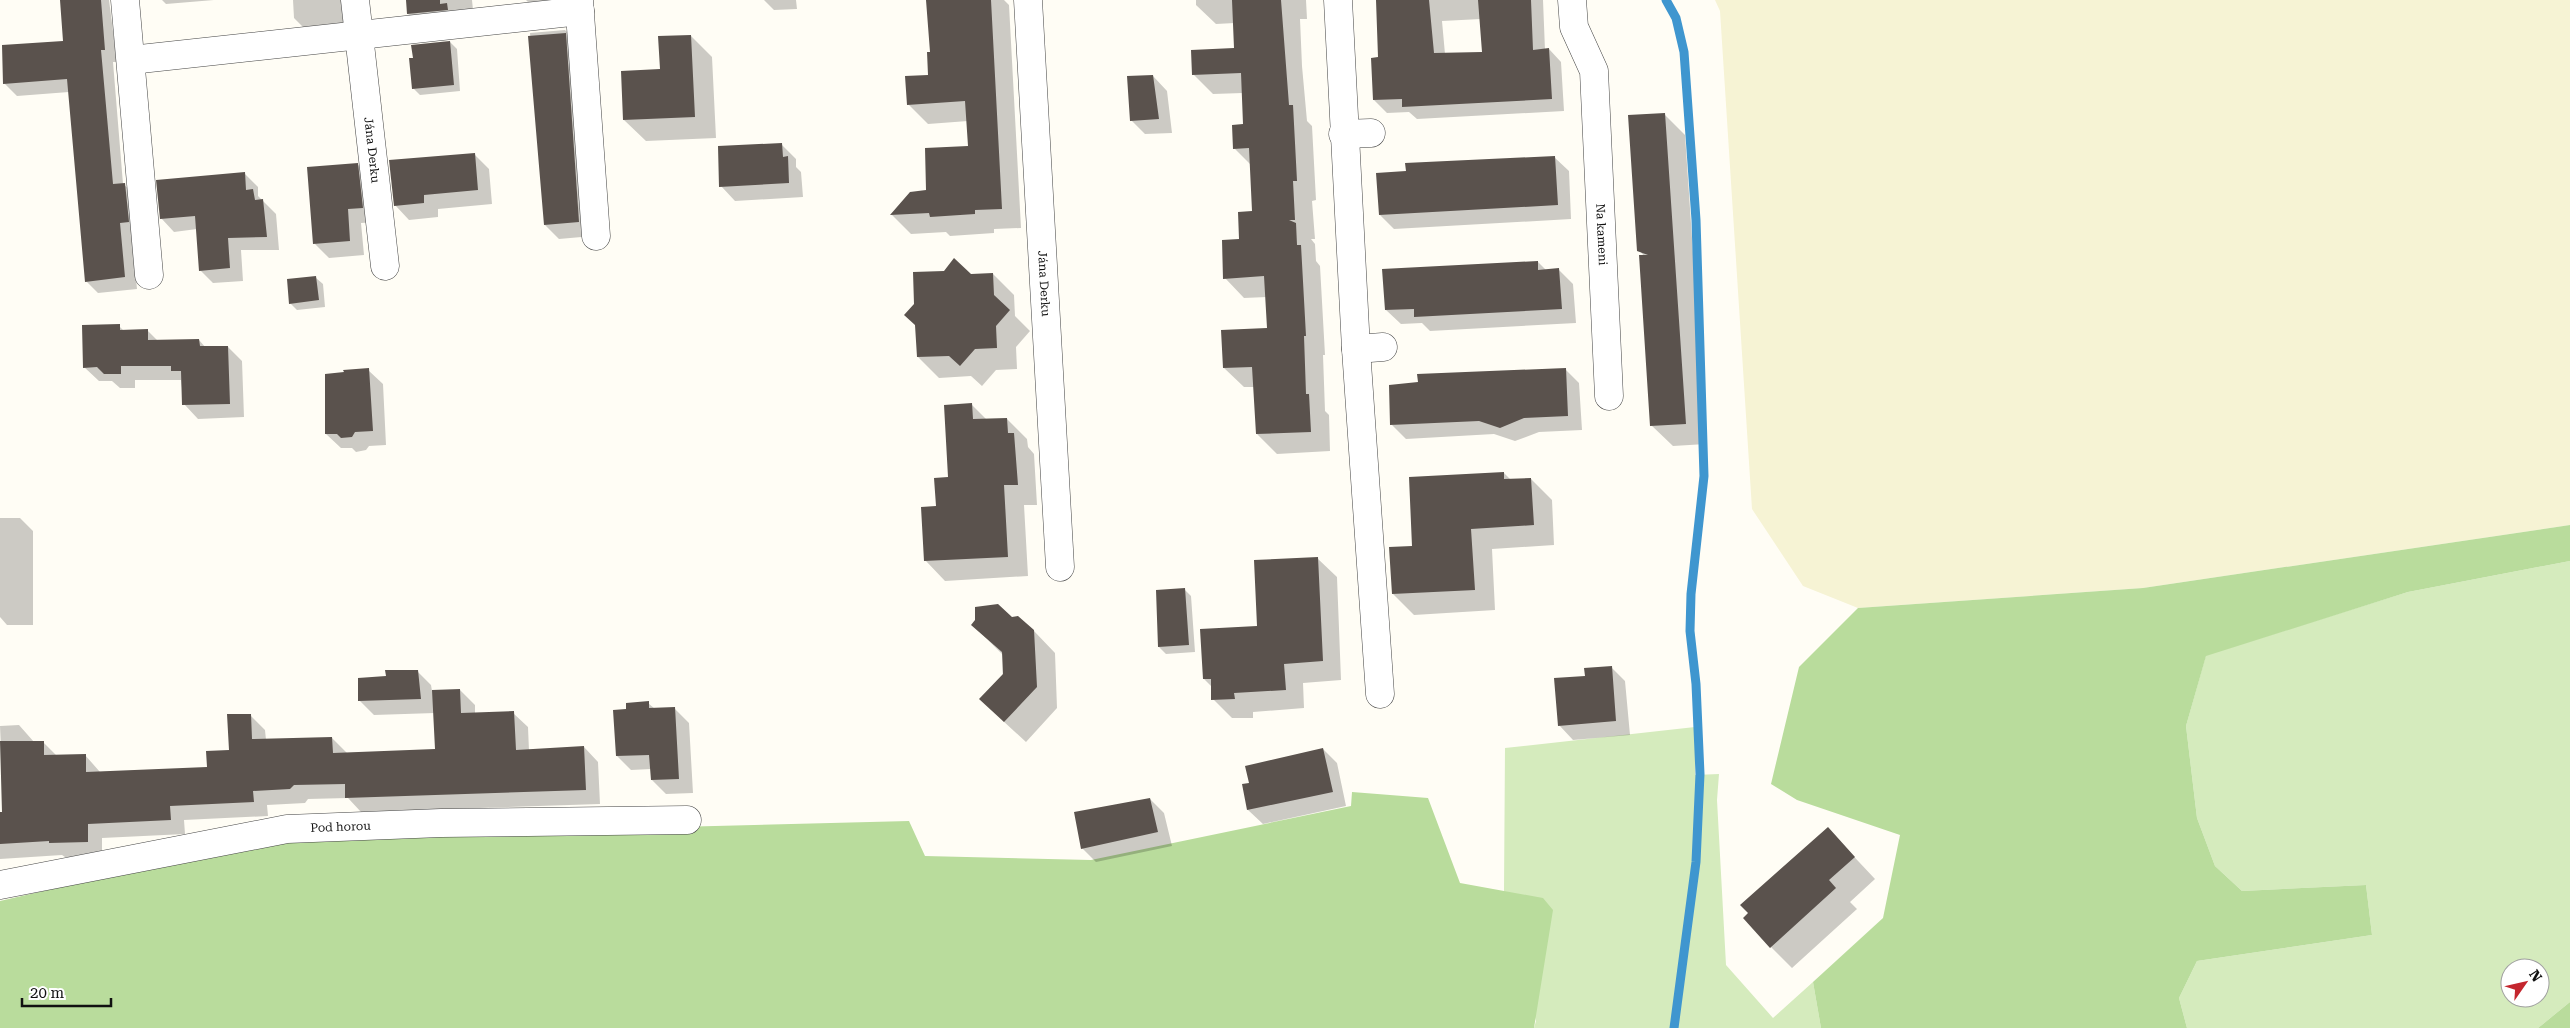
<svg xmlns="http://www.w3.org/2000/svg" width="2570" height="1028" viewBox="0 0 2570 1028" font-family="'Roboto Serif',serif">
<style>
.farmland{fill:#f6f3d4}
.green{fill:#d5ebbd;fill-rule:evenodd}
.forest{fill:#b9dc9c}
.shadow{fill:#0003;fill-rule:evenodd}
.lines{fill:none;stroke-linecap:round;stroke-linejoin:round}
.stream{stroke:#3f96cf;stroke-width:9}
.building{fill:#5a524d}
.street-casing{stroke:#444;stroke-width:29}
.street{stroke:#fff;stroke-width:28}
.labels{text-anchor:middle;stroke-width:5;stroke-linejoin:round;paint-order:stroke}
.street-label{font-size:12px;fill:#111;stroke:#fff}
</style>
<rect width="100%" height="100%" fill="#fffdf5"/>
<!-- farmland -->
<path class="farmland" d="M 1715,0 L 2570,0 L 2570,525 L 2143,588 L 1858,608 L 1803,586 L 1752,509 L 1720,11 Z"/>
<!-- green -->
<path class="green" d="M 2570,561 L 2570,1002 L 2538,1028 L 2187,1028 L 2179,998 L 2197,961 L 2372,935 L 2366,885 L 2242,891 L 2215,866 L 2197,818 L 2186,726 L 2206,655 L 2408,592 ZM 2510,968 L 2540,968 L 2540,998 L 2510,998 Z
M 1695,727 L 1695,775 L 1719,774 L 1717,800 L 1726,965 L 1773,1018 L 1813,982 L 1821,1028 L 1534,1028 L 1536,1021 L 1504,891 L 1505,748 Z"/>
<!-- forest -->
<path class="forest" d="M 2570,525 L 2570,561 L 2408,592 L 2206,656 L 2186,726 L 2197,818 L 2215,866 L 2242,891 L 2366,885 L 2372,935 L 2197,961 L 2179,998 L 2187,1028 L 1821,1028 L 1813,982 L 1883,918 L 1900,835 L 1797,800 L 1771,784 L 1799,667 L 1858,608 L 2143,588 Z
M 1352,792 L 1428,798 L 1460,883 L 1543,898 L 1553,910 L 1534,1028 L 0,1028 L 0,901 L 257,842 L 321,836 L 909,821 L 925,856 L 1091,860 L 1351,806 Z
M 2570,1002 L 2570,1028 L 2538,1028 Z"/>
<!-- shadow -->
<path class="shadow" d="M 61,0 L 109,0 L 117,62 L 113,62 L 123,184 L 137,196 L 132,235 L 137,289 L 98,293 L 86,281 L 69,92 L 17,96 L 4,83 L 64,42 Z
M 162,0 L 214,0 L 166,4 Z
M 293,0 L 341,0 L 344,28 L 307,31 L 294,18 Z
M 407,0 L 472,0 L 474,20 L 421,26 L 408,14 Z
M 526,0 L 575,0 L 541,15 Z
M 764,0 L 796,0 L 797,9 L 774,10 Z
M 928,0 L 1004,0 L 1009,5 L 1021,228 L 994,229 L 994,233 L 950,236 L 946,232 L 911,234 L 892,215 L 911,193 L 927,192 L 969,147 L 968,121 L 928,124 L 908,104 L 929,76 L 931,53 Z
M 1196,0 L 1306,0 L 1307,19 L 1300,19 L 1302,66 L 1307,121 L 1312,126 L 1316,200 L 1312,201 L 1315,239 L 1311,239 L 1315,244 L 1316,261 L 1320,266 L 1325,355 L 1323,355 L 1325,411 L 1329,415 L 1330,451 L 1277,454 L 1257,434 L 1254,387 L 1244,387 L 1224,368 L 1269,329 L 1267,297 L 1244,298 L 1225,278 L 1253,212 L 1251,165 L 1234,148 L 1245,125 L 1243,93 L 1213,94 L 1193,74 L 1236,49 L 1235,23 L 1216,24 L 1196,5 Z
M 1377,0 L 1543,0 L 1545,50 L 1549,49 L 1561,62 L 1564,111 L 1417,119 L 1409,112 L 1387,113 L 1374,100 L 1379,59 ZM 1481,19 L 1483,53 L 1445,54 L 1442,21 Z
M 565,30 L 579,44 L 593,236 L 559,239 L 545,225 L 530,33 Z
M 691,36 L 712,57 L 716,138 L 646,141 L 624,120 L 661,70 Z
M 450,42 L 457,49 L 460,91 L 420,95 L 413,88 L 414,59 Z
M 1153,76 L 1167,91 L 1172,133 L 1145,134 L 1131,120 Z
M 1664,114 L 1685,135 L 1706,444 L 1673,446 L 1651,425 L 1644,256 L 1639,250 Z
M 781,144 L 796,159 L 796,167 L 801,172 L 803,197 L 735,201 L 721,186 Z
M 475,155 L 489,169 L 492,204 L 438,209 L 438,217 L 409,220 L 395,205 Z
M 1554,157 L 1569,171 L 1571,219 L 1394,229 L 1380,215 L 1407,172 Z
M 357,164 L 372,178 L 376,222 L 361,223 L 364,255 L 329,258 L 315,244 Z
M 244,173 L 258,187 L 258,196 L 276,214 L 279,250 L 241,250 L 243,281 L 213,283 L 200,270 L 197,229 L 174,232 L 161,218 Z
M 1538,262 L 1546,270 L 1559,270 L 1573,284 L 1576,323 L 1430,331 L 1422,323 L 1401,324 L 1386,310 Z
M 993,274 L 1014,295 L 1015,316 L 1030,331 L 1016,347 L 1017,369 L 996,370 L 982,386 L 971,376 L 939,378 L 918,357 L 971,275 Z
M 316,278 L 323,284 L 325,307 L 297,310 L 290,303 Z
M 119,326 L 124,331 L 147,330 L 158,341 L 199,340 L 206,348 L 228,347 L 242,361 L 244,417 L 198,419 L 184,404 L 181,380 L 135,380 L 135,388 L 120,388 L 112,381 L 99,381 L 84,367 Z
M 1565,369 L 1579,383 L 1582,430 L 1539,432 L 1515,441 L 1494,434 L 1406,439 L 1392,425 Z
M 368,370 L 383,384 L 386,445 L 369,446 L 366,450 L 356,452 L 352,448 L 341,448 L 326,434 Z
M 971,404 L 987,420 L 1007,419 L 1027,439 L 1028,447 L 1034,454 L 1037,505 L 1024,505 L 1028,576 L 945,581 L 925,560 L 937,507 L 950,478 Z
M 1504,473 L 1511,480 L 1531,479 L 1552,500 L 1554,545 L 1492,549 L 1495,610 L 1414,615 L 1393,594 Z
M 0,518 L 20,518 L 33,531 L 33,625 L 7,625 L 0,617 Z
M 1317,558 L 1337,577 L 1341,680 L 1303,683 L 1304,708 L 1253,712 L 1253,718 L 1232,718 L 1213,699 L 1212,687 L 1204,679 L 1258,627 Z
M 1184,589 L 1191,596 L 1195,652 L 1166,654 L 1159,647 Z
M 1012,618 L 1034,631 L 1055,653 L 1057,708 L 1026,742 L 1002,720 L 1003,655 L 973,625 L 977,620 Z
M 1611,667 L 1625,681 L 1630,735 L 1573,740 L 1559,725 L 1587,677 Z
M 417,671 L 431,685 L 432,691 L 460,690 L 475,705 L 475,714 L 513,713 L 528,727 L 529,751 L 584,747 L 598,762 L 600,804 L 361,812 L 348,798 L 308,799 L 305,803 L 267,805 L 268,816 L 184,820 L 185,834 L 102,838 L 102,857 L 65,857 L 62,855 L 0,859 L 0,813 L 4,813 L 0,726 L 19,725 L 34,742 L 43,742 L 57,756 L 85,755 L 100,772 L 208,768 L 230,752 L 250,715 L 265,730 L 266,740 L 332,738 L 347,753 L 436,750 L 435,713 L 374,715 L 359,700 L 387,678 Z
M 648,703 L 655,709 L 674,708 L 689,723 L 693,793 L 666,794 L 652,780 L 651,769 L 631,770 L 617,756 L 628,711 Z
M 1323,749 L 1337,763 L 1346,806 L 1263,824 L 1248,810 L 1250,784 Z
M 1150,799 L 1164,813 L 1172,846 L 1096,862 L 1082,848 Z
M 1828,829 L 1875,879 L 1850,902 L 1857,909 L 1792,968 L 1771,947 Z"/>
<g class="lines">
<!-- stream -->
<path class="stream" d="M 1666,0 L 1676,18 L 1684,52 L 1696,220 L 1704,476 L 1691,594 L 1690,631 L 1696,684 L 1700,774 L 1696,862 L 1674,1028"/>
</g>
<!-- building -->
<path class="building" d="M 60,0 L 101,0 L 105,50 L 101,50 L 113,184 L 125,183 L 129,222 L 120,223 L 125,277 L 85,282 L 67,79 L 3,84 L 2,45 L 63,41 Z
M 406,0 L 440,0 L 440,4 L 447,3 L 448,10 L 407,14 Z
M 926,0 L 991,0 L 1002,209 L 975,210 L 975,214 L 930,217 L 929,213 L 890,215 L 910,192 L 926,190 L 925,148 L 968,146 L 965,101 L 907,105 L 905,76 L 928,75 L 927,52 L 930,52 Z
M 1232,0 L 1281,0 L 1289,105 L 1293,105 L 1297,181 L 1293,181 L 1295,220 L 1289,220 L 1296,223 L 1297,245 L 1301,245 L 1306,336 L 1304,336 L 1306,394 L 1309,394 L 1311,432 L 1256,434 L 1252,367 L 1223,368 L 1221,330 L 1267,328 L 1264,276 L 1223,279 L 1222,240 L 1239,239 L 1238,212 L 1252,211 L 1249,148 L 1233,149 L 1232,125 L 1243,124 L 1241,73 L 1192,75 L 1191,50 L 1234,48 Z
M 1376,0 L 1429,0 L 1434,53 L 1482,52 L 1478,0 L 1531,0 L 1533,50 L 1549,48 L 1552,99 L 1402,107 L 1402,99 L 1373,100 L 1371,58 L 1378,57 Z
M 566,33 L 579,222 L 544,225 L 528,36 Z
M 691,35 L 695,117 L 623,120 L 621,71 L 660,69 L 658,36 Z
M 450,41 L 454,85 L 412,89 L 409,58 L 413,58 L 411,45 Z
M 1153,75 L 1159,119 L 1130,121 L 1127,76 Z
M 1665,113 L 1686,424 L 1650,426 L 1639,255 L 1648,255 L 1637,251 L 1628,115 Z
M 782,143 L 783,157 L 788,156 L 789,183 L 719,187 L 718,146 Z
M 475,153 L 478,190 L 424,195 L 424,203 L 394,206 L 389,160 Z
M 1555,156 L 1558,205 L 1379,215 L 1376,173 L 1406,171 L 1405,163 Z
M 358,163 L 363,208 L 348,209 L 350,241 L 313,244 L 307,167 Z
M 245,172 L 246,190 L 253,189 L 255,200 L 263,199 L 267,237 L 228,238 L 230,268 L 199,271 L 195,216 L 160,219 L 156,180 Z
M 954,258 L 971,274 L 993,273 L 994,295 L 1010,310 L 996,326 L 997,348 L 975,349 L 960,366 L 949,356 L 917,357 L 915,325 L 904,315 L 914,304 L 913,272 L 944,271 Z
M 1538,261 L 1538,270 L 1559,268 L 1562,309 L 1414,317 L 1414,309 L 1385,310 L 1382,269 Z
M 316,276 L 319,300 L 289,304 L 287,279 Z
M 120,324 L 120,330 L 148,329 L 148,340 L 199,339 L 200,346 L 228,346 L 230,404 L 182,405 L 181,371 L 171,371 L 171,366 L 121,366 L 121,374 L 104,374 L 97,367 L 83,368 L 82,325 Z
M 369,368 L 373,431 L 355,432 L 352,437 L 341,438 L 337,434 L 325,434 L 325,374 L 344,372 L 343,370 Z
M 1566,368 L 1568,416 L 1524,418 L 1500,428 L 1479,421 L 1390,425 L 1389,385 L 1418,382 L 1417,374 Z
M 972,403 L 973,419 L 1007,418 L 1008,433 L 1014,433 L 1018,485 L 1004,485 L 1008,557 L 924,561 L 921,507 L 936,506 L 934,478 L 948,477 L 944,405 Z
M 1504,472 L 1504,479 L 1531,478 L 1534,525 L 1471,529 L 1475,590 L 1392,594 L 1389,547 L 1412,546 L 1409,477 Z
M 1318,557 L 1323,661 L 1284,664 L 1286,690 L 1234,693 L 1235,699 L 1211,700 L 1211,679 L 1203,679 L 1200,629 L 1257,626 L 1254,560 Z
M 1185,588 L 1189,645 L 1158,647 L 1156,590 Z
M 998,604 L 1012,617 L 1018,616 L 1034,630 L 1037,687 L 1004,722 L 979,699 L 1003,674 L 1002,652 L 971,625 L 975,620 L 975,607 Z
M 1612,666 L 1616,721 L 1558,726 L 1554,678 L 1585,676 L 1584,668 Z
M 385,670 L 418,670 L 421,699 L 358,701 L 358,678 L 386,676 Z
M 460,689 L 461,713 L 514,711 L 516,750 L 584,746 L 586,790 L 345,798 L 345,784 L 294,785 L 290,789 L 253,791 L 254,802 L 170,806 L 171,820 L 88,824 L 88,842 L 49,843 L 49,841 L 0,844 L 0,812 L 2,812 L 0,741 L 44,741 L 44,755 L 86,754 L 86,772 L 207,767 L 206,751 L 229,750 L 227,714 L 251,714 L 252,739 L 332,737 L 333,753 L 435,749 L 432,690 Z
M 649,701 L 649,708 L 675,707 L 679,779 L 651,780 L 649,755 L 616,756 L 613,710 L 626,709 L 626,703 Z
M 1323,748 L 1333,792 L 1247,810 L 1242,784 L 1249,783 L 1245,766 Z
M 1150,798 L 1158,832 L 1081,849 L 1074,812 Z
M 1828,827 L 1855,857 L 1829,880 L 1836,888 L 1770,948 L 1743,918 L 1748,913 L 1740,905 Z"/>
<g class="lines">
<!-- street casing -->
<g class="street-casing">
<g id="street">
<path d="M 125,0 L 149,275"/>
<path id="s1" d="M 355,0 L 385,266"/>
<path d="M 579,0 L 596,236"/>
<path id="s2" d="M 1028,0 L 1060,567"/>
<path d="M 1338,0 L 1356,349 L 1380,694"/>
<path id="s3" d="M 1572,0 L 1574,27 L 1594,71 L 1609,396"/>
<path d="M 131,60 L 580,11"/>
<path d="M 1343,134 L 1371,133"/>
<path d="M 1356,349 L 1383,347"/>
<path id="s4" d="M 0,885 L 287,829 L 441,823 L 687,820"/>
</g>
</g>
<!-- street -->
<use href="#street" class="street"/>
</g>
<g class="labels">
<!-- street labels -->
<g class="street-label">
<text dy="4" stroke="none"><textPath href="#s1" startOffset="151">Jána Derku</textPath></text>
<text dy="4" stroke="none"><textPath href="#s3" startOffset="239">Na kameni</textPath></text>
<text dy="4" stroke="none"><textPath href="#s2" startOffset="284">Jána Derku</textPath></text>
<text dy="4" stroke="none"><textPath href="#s4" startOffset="346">Pod horou</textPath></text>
</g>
</g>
<!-- north arrow -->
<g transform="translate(2525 983) rotate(56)"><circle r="24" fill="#ffffff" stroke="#a0a0a0"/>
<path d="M0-4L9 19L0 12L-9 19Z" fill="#c4262e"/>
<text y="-8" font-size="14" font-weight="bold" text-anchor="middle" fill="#111111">N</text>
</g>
<!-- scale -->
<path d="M22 998v8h89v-8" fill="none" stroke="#111111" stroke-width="2.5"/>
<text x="30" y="998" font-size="15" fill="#111111" stroke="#ffffff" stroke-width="4" paint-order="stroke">20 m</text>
</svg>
